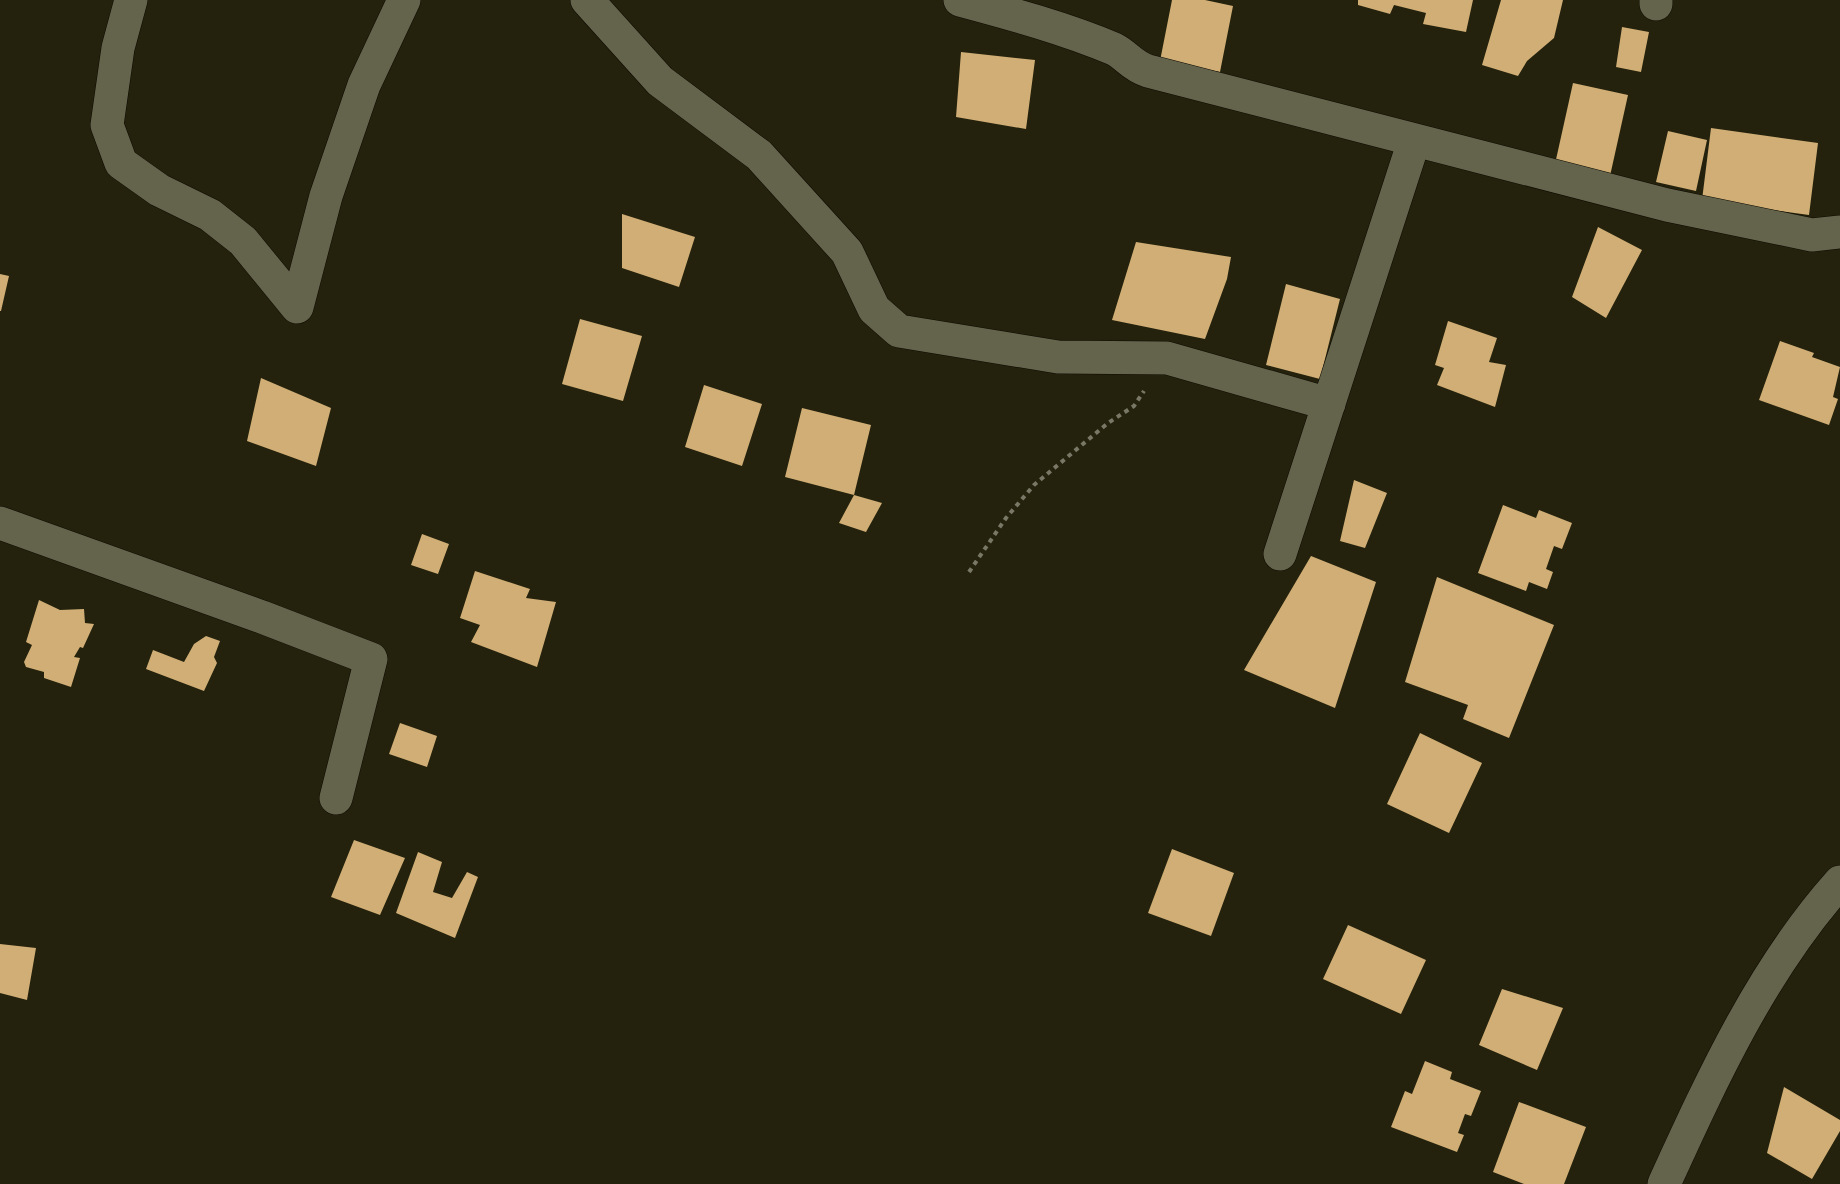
<svg xmlns="http://www.w3.org/2000/svg" width="1840" height="1184" viewBox="0 0 1840 1184" font-family="'Golos Text',sans-serif">
<style>
.building{fill:#d0ae75}
.lines{fill:none;stroke-linecap:round;stroke-linejoin:round}
.minor-casing{stroke:#0d0b00;stroke-width:34}
.path{stroke:#797866;stroke-width:4;stroke-dasharray:4.5 4.5;stroke-linecap:butt}
.minor{stroke:#64634c;stroke-width:33}
</style>
<rect width="100%" height="100%" fill="#24220d"/>
<!-- building -->
<path class="building" d="M 1172,0 L 1205,0 L 1233,6 L 1220,72 L 1160,61 Z
M 1358,0 L 1473,0 L 1466,32 L 1423,24 L 1426,13 L 1394,5 L 1390,14 L 1358,5 Z
M 1501,0 L 1563,0 L 1554,38 L 1527,61 L 1518,76 L 1482,65 Z
M 1622,27 L 1649,32 L 1641,72 L 1616,67 Z
M 961,52 L 1035,60 L 1026,129 L 956,117 Z
M 1573,83 L 1628,95 L 1610,176 L 1555,164 Z
M 1711,128 L 1818,143 L 1809,215 L 1702,200 Z
M 1668,131 L 1707,140 L 1696,191 L 1656,182 Z
M 622,214 L 695,237 L 679,287 L 622,268 Z
M 1598,227 L 1642,250 L 1606,318 L 1572,297 Z
M 1136,242 L 1231,257 L 1227,279 L 1205,339 L 1112,320 Z
M 0,274 L 9,276 L 1,311 L 0,311 Z
M 1286,284 L 1340,299 L 1320,379 L 1266,365 Z
M 580,319 L 642,336 L 623,401 L 562,384 Z
M 1448,321 L 1497,338 L 1489,362 L 1506,365 L 1495,407 L 1437,385 L 1444,368 L 1435,365 Z
M 1780,341 L 1814,353 L 1812,357 L 1840,367 L 1833,397 L 1838,399 L 1829,425 L 1759,400 Z
M 261,378 L 331,408 L 316,466 L 247,441 Z
M 704,385 L 762,404 L 742,466 L 685,447 Z
M 802,408 L 871,425 L 854,495 L 785,477 Z
M 1354,480 L 1387,493 L 1365,548 L 1340,541 Z
M 854,495 L 882,503 L 866,532 L 839,523 Z
M 1503,505 L 1536,518 L 1539,510 L 1572,523 L 1562,549 L 1554,546 L 1546,569 L 1553,572 L 1547,589 L 1529,582 L 1526,591 L 1478,573 Z
M 422,534 L 449,544 L 438,574 L 411,565 Z
M 1311,556 L 1376,582 L 1335,708 L 1244,670 Z
M 475,571 L 530,589 L 526,598 L 556,602 L 537,667 L 471,642 L 480,625 L 460,618 Z
M 1437,577 L 1554,625 L 1509,738 L 1463,719 L 1468,705 L 1405,682 Z
M 39,600 L 60,610 L 84,609 L 85,623 L 94,624 L 83,648 L 80,647 L 74,657 L 80,658 L 71,687 L 44,678 L 44,672 L 26,667 L 24,662 L 32,645 L 26,642 Z
M 206,636 L 220,641 L 214,657 L 217,663 L 204,691 L 146,669 L 153,650 L 184,662 L 194,644 Z
M 400,723 L 437,736 L 427,767 L 389,754 Z
M 1420,733 L 1482,763 L 1449,833 L 1387,804 Z
M 354,840 L 405,858 L 380,915 L 331,897 Z
M 1172,849 L 1234,873 L 1211,936 L 1148,913 Z
M 418,852 L 442,862 L 433,892 L 452,898 L 467,872 L 478,877 L 455,938 L 396,913 Z
M 1348,925 L 1426,960 L 1401,1014 L 1323,979 Z
M 0,944 L 36,948 L 27,1000 L 0,993 Z
M 1502,989 L 1563,1008 L 1537,1070 L 1479,1045 Z
M 1425,1061 L 1452,1072 L 1450,1079 L 1481,1091 L 1471,1116 L 1465,1114 L 1458,1133 L 1464,1135 L 1457,1152 L 1391,1127 L 1405,1091 L 1412,1094 Z
M 1784,1087 L 1840,1120 L 1840,1131 L 1812,1179 L 1767,1153 Z
M 1519,1102 L 1586,1127 L 1564,1184 L 1524,1184 L 1493,1172 Z"/>
<g class="lines">
<!-- minor casing -->
<g class="minor-casing">
<path id="minor" d="M 131,0 L 118,48 L 107,125 L 121,163 L 159,190 L 210,215 L 243,241 L 297,307
M 587,0 L 660,81 L 759,155 L 847,252 L 874,309 L 899,331 L 1058,357 L 1167,358 L 1329,404
M 960,0 C 1012,14 1064,28 1114,49 C 1126,55 1132,66 1148,71 L 1667,205 L 1812,235 L 1840,232
M 1656,4 L 1656,0
M 297,307 L 326,196 L 364,85 L 404,0
M 0,523 L 262,617 L 371,659 L 336,798
M 1280,554 L 1414,141
M 1664,1184 C 1712,1079 1762,969 1840,882"/>
</g>
<!-- path -->
<path class="path" d="M 969,572 L 1006,518 L 1034,485 L 1108,423 L 1134,406 L 1144,391"/>
<!-- minor -->
<use href="#minor" class="minor"/>
</g>
</svg>
